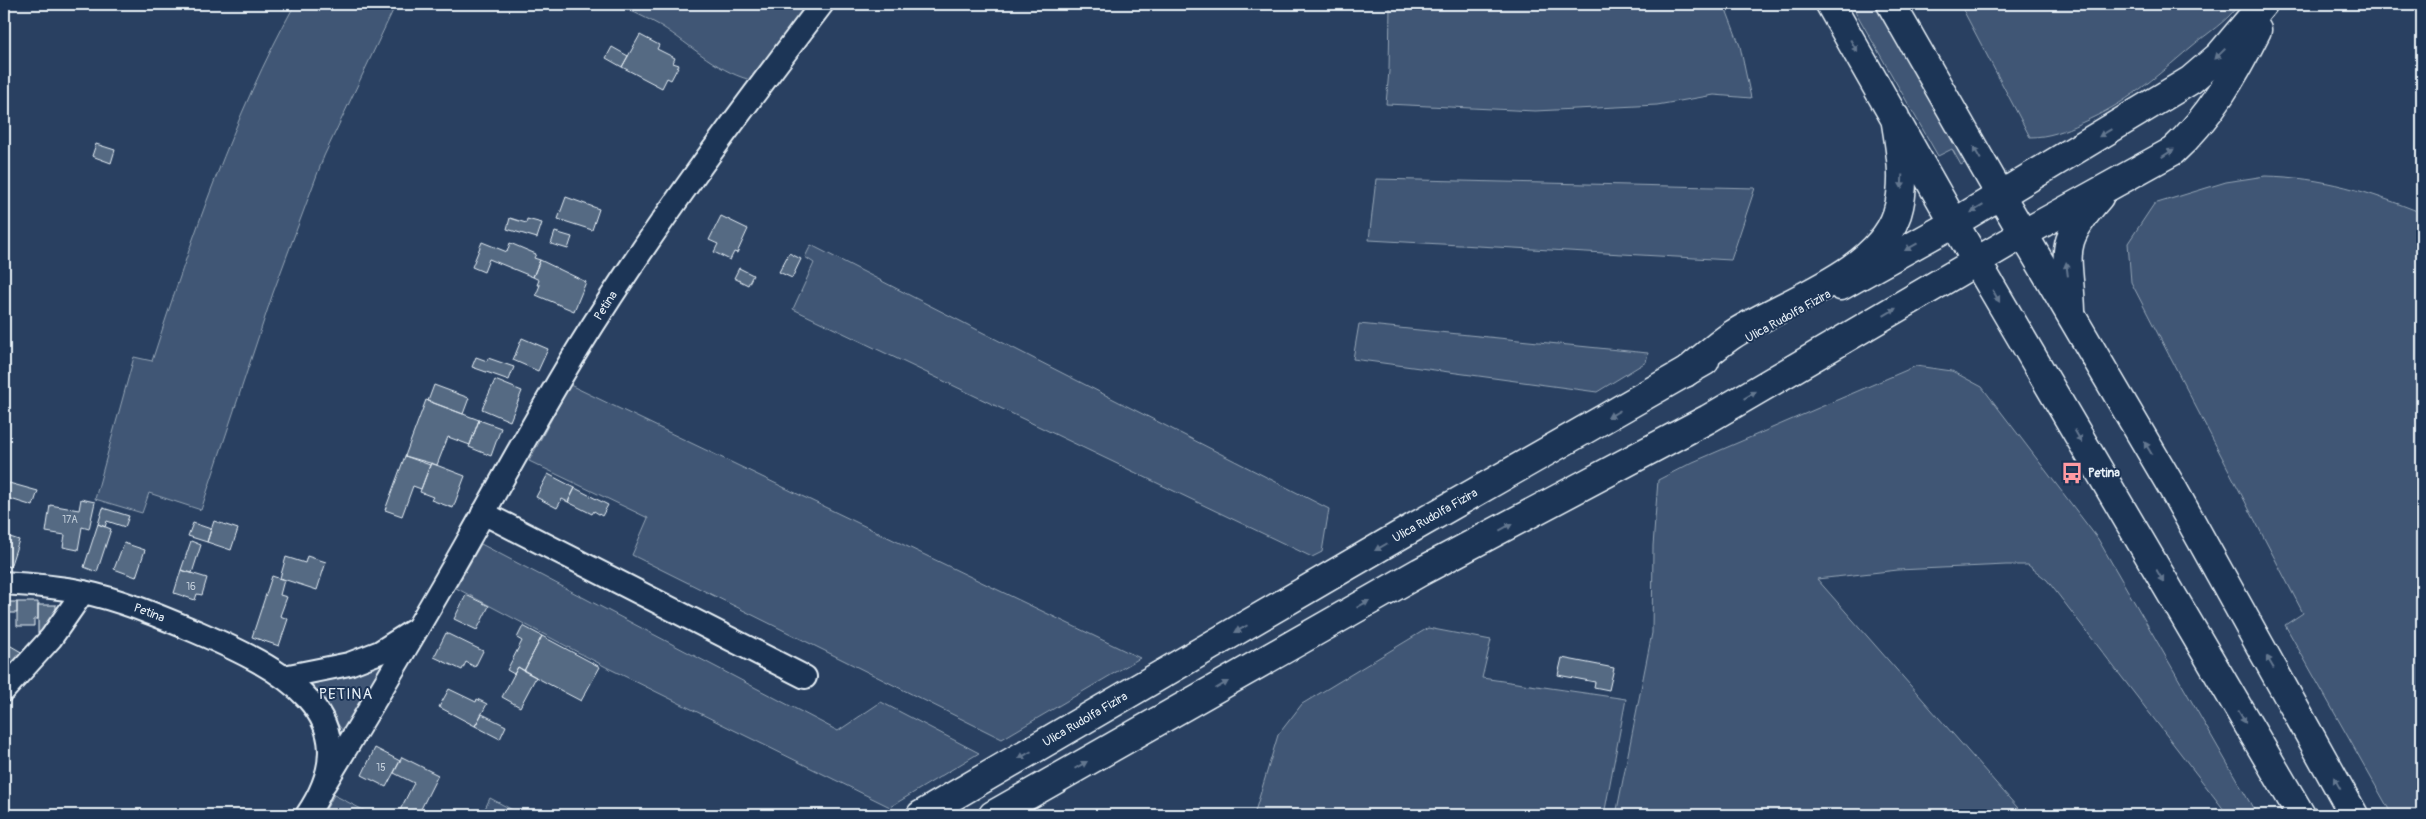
<svg xmlns="http://www.w3.org/2000/svg" width="2426" height="819" viewBox="0 0 2426 819" font-family="Pangolin,sans-serif">
<style>
.green{fill:#415774;stroke:#94a4b6}
.building{fill:#556a83;stroke:#e8f1f8}
.lines{fill:none;stroke-linecap:round;stroke-linejoin:round}
.minor-casing{stroke:#e8f1f8;stroke-width:26}
.major-casing{stroke:#e8f1f8;stroke-width:31}
.highway-casing{stroke:#e8f1f8;stroke-width:31}
.minor{stroke:#1d3557;stroke-width:22}
.major{stroke:#1d3557;stroke-width:28}
.highway{stroke:#1d3557;stroke-width:28}
.oneway{fill:#64778f}
.labels{text-anchor:middle;stroke-width:4;stroke-linejoin:round;paint-order:stroke}
.number-label{font-size:10px;fill:#c3cfdb}
.street-label{font-size:12px;fill:#e8f1f8;stroke:#1d3557}
.poi-label{font-size:12px;font-weight:bold;fill:#e8f1f8;stroke:#1d3557;text-anchor:start}
.quarter-label{font-size:15px;letter-spacing:1px;fill:#e8f1f8;stroke:#1d3557}
</style>
<rect width="100%" height="100%" fill="#294061"/>
<filter id="ink" filterUnits="userSpaceOnUse"><feTurbulence type="fractalNoise" baseFrequency=".02" numOctaves="2"/><feDisplacementMap in="SourceGraphic" scale="10" xChannelSelector="R" yChannelSelector="G"/><feConvolveMatrix kernelMatrix="1 2 1 2 8 2 1 2 1" color-interpolation-filters="sRGB"/></filter>
<g filter="url(#ink)">
<!-- green -->
<path class="green" d="M 295,4 L 396,4 L 324,156 L 273,293 L 201,510 L 149,493 L 142,513 L 95,499 L 134,357 L 152,361 C 192,238 233,117 295,4 Z
M 616,4 L 811,4 L 756,81 C 721,75 691,45 661,26 C 647,18 631,11 616,4 Z
M 1390,4 L 1724,4 L 1740,46 L 1751,98 L 1714,95 L 1657,105 L 1535,111 L 1386,104 L 1389,71 Z
M 1851,4 L 1879,4 L 1968,161 L 1961,165 L 1952,149 L 1938,156 Z
M 1960,4 L 2239,4 C 2228,21 2206,34 2191,47 C 2152,80 2129,102 2081,123 C 2064,131 2049,137 2030,137 Z
M 2265,176 C 2322,177 2370,192 2422,213 L 2422,815 L 2392,815 L 2285,625 L 2303,613 L 2131,282 L 2128,243 L 2154,204 L 2226,182 Z
M 1376,179 L 1755,188 L 1731,260 L 1369,240 Z
M 811,245 L 1329,509 L 1322,552 L 1312,557 L 793,309 L 814,263 L 805,257 Z
M 1359,324 L 1648,353 L 1646,362 L 1597,392 L 1353,359 Z
M 1916,366 L 1952,371 L 1982,387 L 2098,539 L 2257,815 L 2228,815 L 2047,580 L 2028,565 L 2006,565 L 1898,570 L 1817,579 L 2024,815 L 1616,815 L 1652,633 L 1653,546 L 1658,480 L 1693,462 Z
M 570,385 L 1140,658 L 1002,739 L 632,555 L 648,518 L 529,461 Z
M 481,544 L 838,731 L 881,702 L 979,753 L 890,807 L 606,667 L 456,588 Z
M 1428,628 L 1491,640 L 1482,678 L 1626,699 L 1604,815 L 1254,815 L 1278,735 L 1302,704 Z
M 379,663 L 384,667 L 346,731 L 343,731 L 305,680 Z
M 334,795 L 373,815 L 323,815 Z
M 490,798 L 522,815 L 482,815 Z"/>
<!-- building -->
<path class="building" d="M 640,35 L 659,45 L 657,49 L 675,58 L 673,63 L 679,65 L 671,80 L 667,78 L 662,88 L 622,67 Z
M 612,47 L 628,56 L 622,67 L 606,58 Z
M 96,144 L 115,150 L 111,163 L 92,156 Z
M 566,197 L 599,209 L 592,230 L 558,219 Z
M 721,216 L 748,229 L 737,253 L 734,252 L 730,260 L 714,252 L 718,244 L 709,240 Z
M 510,218 L 526,223 L 527,219 L 542,223 L 537,238 L 507,229 Z
M 555,232 L 572,237 L 568,249 L 551,244 Z
M 482,242 L 507,252 L 510,243 L 536,254 L 534,258 L 540,260 L 533,277 L 489,259 L 484,272 L 472,267 Z
M 789,253 L 801,259 L 792,278 L 779,272 Z
M 540,260 L 586,282 L 574,311 L 536,295 L 540,285 L 537,285 L 539,280 L 533,277 Z
M 739,268 L 753,275 L 748,285 L 734,278 Z
M 522,338 L 548,349 L 538,371 L 513,360 Z
M 476,357 L 487,361 L 488,358 L 514,367 L 509,380 L 472,367 Z
M 495,380 L 522,391 L 510,421 L 482,409 Z
M 434,385 L 469,398 L 463,414 L 428,401 Z
M 426,400 L 479,420 L 470,445 L 448,437 L 437,465 L 405,456 Z
M 479,420 L 501,428 L 491,456 L 469,447 Z
M 405,456 L 430,465 L 421,489 L 413,486 L 402,516 L 385,510 Z
M 431,463 L 465,476 L 453,508 L 431,500 L 433,497 L 420,492 Z
M 548,474 L 575,488 L 568,502 L 562,499 L 557,508 L 536,497 Z
M 9,483 L 38,491 L 33,506 L 4,497 Z
M 575,488 L 608,505 L 602,516 L 594,511 L 592,514 L 568,502 Z
M 81,499 L 95,502 L 89,529 L 82,527 L 78,550 L 63,547 L 65,535 L 46,532 L 50,505 L 79,510 Z
M 103,508 L 129,516 L 125,527 L 107,521 L 105,527 L 98,524 Z
M 214,521 L 238,529 L 231,550 L 207,542 Z
M 193,523 L 211,529 L 207,542 L 188,536 Z
M 98,524 L 111,529 L 97,572 L 84,567 Z
M 7,536 L 19,540 L 10,567 L 4,565 L 4,544 Z
M 191,541 L 201,545 L 192,573 L 181,570 Z
M 124,543 L 145,550 L 136,577 L 114,569 Z
M 307,556 L 326,562 L 317,590 L 280,578 L 286,557 L 305,563 Z
M 181,570 L 207,578 L 202,595 L 197,594 L 195,600 L 174,593 Z
M 272,576 L 284,580 L 280,595 L 287,597 L 280,616 L 288,619 L 279,646 L 252,637 Z
M 466,595 L 489,606 L 477,630 L 454,619 Z
M 4,602 L 17,602 L 17,613 L 4,613 Z
M 17,602 L 38,602 L 38,619 L 34,619 L 34,626 L 17,626 Z
M 38,605 L 56,605 L 56,625 L 53,633 L 38,633 Z
M 523,626 L 542,636 L 524,671 L 518,667 L 514,674 L 507,670 L 522,641 L 517,638 Z
M 446,633 L 483,651 L 475,667 L 466,662 L 462,670 L 434,657 Z
M 542,636 L 600,667 L 581,701 L 524,671 Z
M 4,642 L 23,653 L 13,671 L 4,666 Z
M 1562,658 L 1614,668 L 1609,690 L 1594,687 L 1595,682 L 1558,675 Z
M 518,667 L 536,677 L 520,707 L 502,697 Z
M 449,689 L 476,702 L 477,699 L 487,704 L 475,726 L 439,707 Z
M 482,714 L 506,726 L 500,739 L 475,726 Z
M 375,748 L 400,761 L 386,787 L 362,775 Z
M 402,757 L 438,775 L 418,815 L 410,815 L 400,810 L 414,783 L 394,773 Z"/>
<g class="lines">
<!-- minor casing -->
<g class="minor-casing">
<g id="minor">
<path d="M 483,513 L 805,677"/>
<path id="s1" d="M 4,583 C 30,585 57,586 83,592 C 122,600 161,617 197,632 C 278,667 375,714 307,815"/>
<path d="M 284,677 L 349,664 L 380,652 L 413,631"/>
<path d="M 4,690 L 51,638 L 83,592"/>
<path id="s2" d="M 325,783 C 374,702 423,621 469,539 C 505,475 540,411 578,349 C 652,229 737,116 822,4"/>
</g>
</g>
<!-- major casing -->
<g class="major-casing">
<g id="major">
<path d="M 2001,196 L 2173,489 L 2354,815"/>
<path d="M 1954,223 L 2301,815"/>
<path d="M 1841,286 L 1954,223 L 2191,80 L 2219,56 L 2263,4"/>
<path d="M 2071,311 C 2069,251 2056,246 2099,197"/>
<path id="s3" d="M 921,815 L 1402,534 L 1705,361"/>
<path d="M 993,815 L 1420,572 L 1708,419 L 2023,234 L 2173,151 C 2209,118 2235,74 2257,30"/>
</g>
</g>
<!-- highway casing -->
<g class="highway-casing">
<path id="highway" d="M 1830,4 L 1954,223
M 1891,4 L 2001,196
M 1685,373 C 1700,360 1716,346 1732,335 C 1781,303 1878,273 1897,214 C 1907,182 1900,149 1895,117"/>
</g>
<!-- minor -->
<use href="#minor" class="minor"/>
<!-- major -->
<use href="#major" class="major"/>
<!-- highway -->
<use href="#highway" class="highway"/>
</g>
<!-- one-way arrows -->
<defs><path id="oneway-solid" d="M-6-.8H1V-3.2L6.5 0L1 3.2V.8H-6Z" transform="scale(1.25)"/></defs>
<g class="oneway">
<use href="#oneway-solid" transform="translate(1854 46) rotate(60)"/>
<use href="#oneway-solid" transform="translate(2220 54) rotate(135)"/>
<use href="#oneway-solid" transform="translate(2105 133) rotate(149)"/>
<use href="#oneway-solid" transform="translate(1977 153) rotate(-120)"/>
<use href="#oneway-solid" transform="translate(2168 153) rotate(-33)"/>
<use href="#oneway-solid" transform="translate(1902 182) rotate(92)"/>
<use href="#oneway-solid" transform="translate(1977 209) rotate(149)"/>
<use href="#oneway-solid" transform="translate(1911 247) rotate(151)"/>
<use href="#oneway-solid" transform="translate(2067 269) rotate(-97)"/>
<use href="#oneway-solid" transform="translate(1996 296) rotate(60)"/>
<use href="#oneway-solid" transform="translate(1890 312) rotate(-31)"/>
<use href="#oneway-solid" transform="translate(1750 395) rotate(-31)"/>
<use href="#oneway-solid" transform="translate(1614 414) rotate(150)"/>
<use href="#oneway-solid" transform="translate(2078 436) rotate(60)"/>
<use href="#oneway-solid" transform="translate(2148 448) rotate(-121)"/>
<use href="#oneway-solid" transform="translate(1506 527) rotate(-28)"/>
<use href="#oneway-solid" transform="translate(1381 547) rotate(150)"/>
<use href="#oneway-solid" transform="translate(2160 576) rotate(60)"/>
<use href="#oneway-solid" transform="translate(1363 604) rotate(-30)"/>
<use href="#oneway-solid" transform="translate(1241 629) rotate(150)"/>
<use href="#oneway-solid" transform="translate(2270 662) rotate(-120)"/>
<use href="#oneway-solid" transform="translate(1222 685) rotate(-30)"/>
<use href="#oneway-solid" transform="translate(2242 717) rotate(60)"/>
<use href="#oneway-solid" transform="translate(1025 755) rotate(150)"/>
<use href="#oneway-solid" transform="translate(1081 765) rotate(-30)"/>
<use href="#oneway-solid" transform="translate(2337 783) rotate(-118)"/>
</g>
</g>
<!-- icons -->
<defs>
<g id="bus-bare" transform="scale(1.725)"><path d="M-5-6H5V4H4V6H2V4H-2V6H-4V4H-5ZM-3.5-4V0h7V-4ZM-3.5 1.2v1.5H-2V1.2ZM2 1.2v1.5H3.5V1.2Z" fill="#ff9aa2" stroke="#1d3557" stroke-width="2.5" paint-order="stroke"/></g>
</defs>
<g fill-rule="evenodd">
<use href="#bus-bare" x="2072" y="473"/>
</g>
<g class="labels">
<!-- number labels -->
<g class="number-label">
<text x="70" y="523">17A</text>
<text x="191" y="590">16</text>
<text x="381" y="771">15</text>
</g>
<!-- street labels -->
<g class="street-label">
<text dy="4" stroke="none"><textPath href="#s2" startOffset="554">Petina</textPath></text>
<text transform="translate(1788 316) rotate(-29)" y="4">Ulica Rudolfa Fizira</text>
<text dy="4" stroke="none"><textPath href="#s3" startOffset="595">Ulica Rudolfa Fizira</textPath></text>
<text dy="4" stroke="none"><textPath href="#s1" startOffset="149">Petina</textPath></text>
<text dy="4" stroke="none"><textPath href="#s3" startOffset="190">Ulica Rudolfa Fizira</textPath></text>
</g>
<!-- poi labels -->
<g class="poi-label">
<text x="2088" y="477">Petina</text>
</g>
<!-- quarter labels -->
<g class="quarter-label">
<text x="346" y="699">PETINA</text>
</g>
</g>
<!-- margin -->
<rect width="2426" height="819" fill="none" stroke="#1d3557" stroke-width="20"/>
<rect x="10" y="10" width="2406" height="799" fill="none" stroke="#e8f1f8" stroke-width="2" filter="url(#ink)"/>
</svg>
